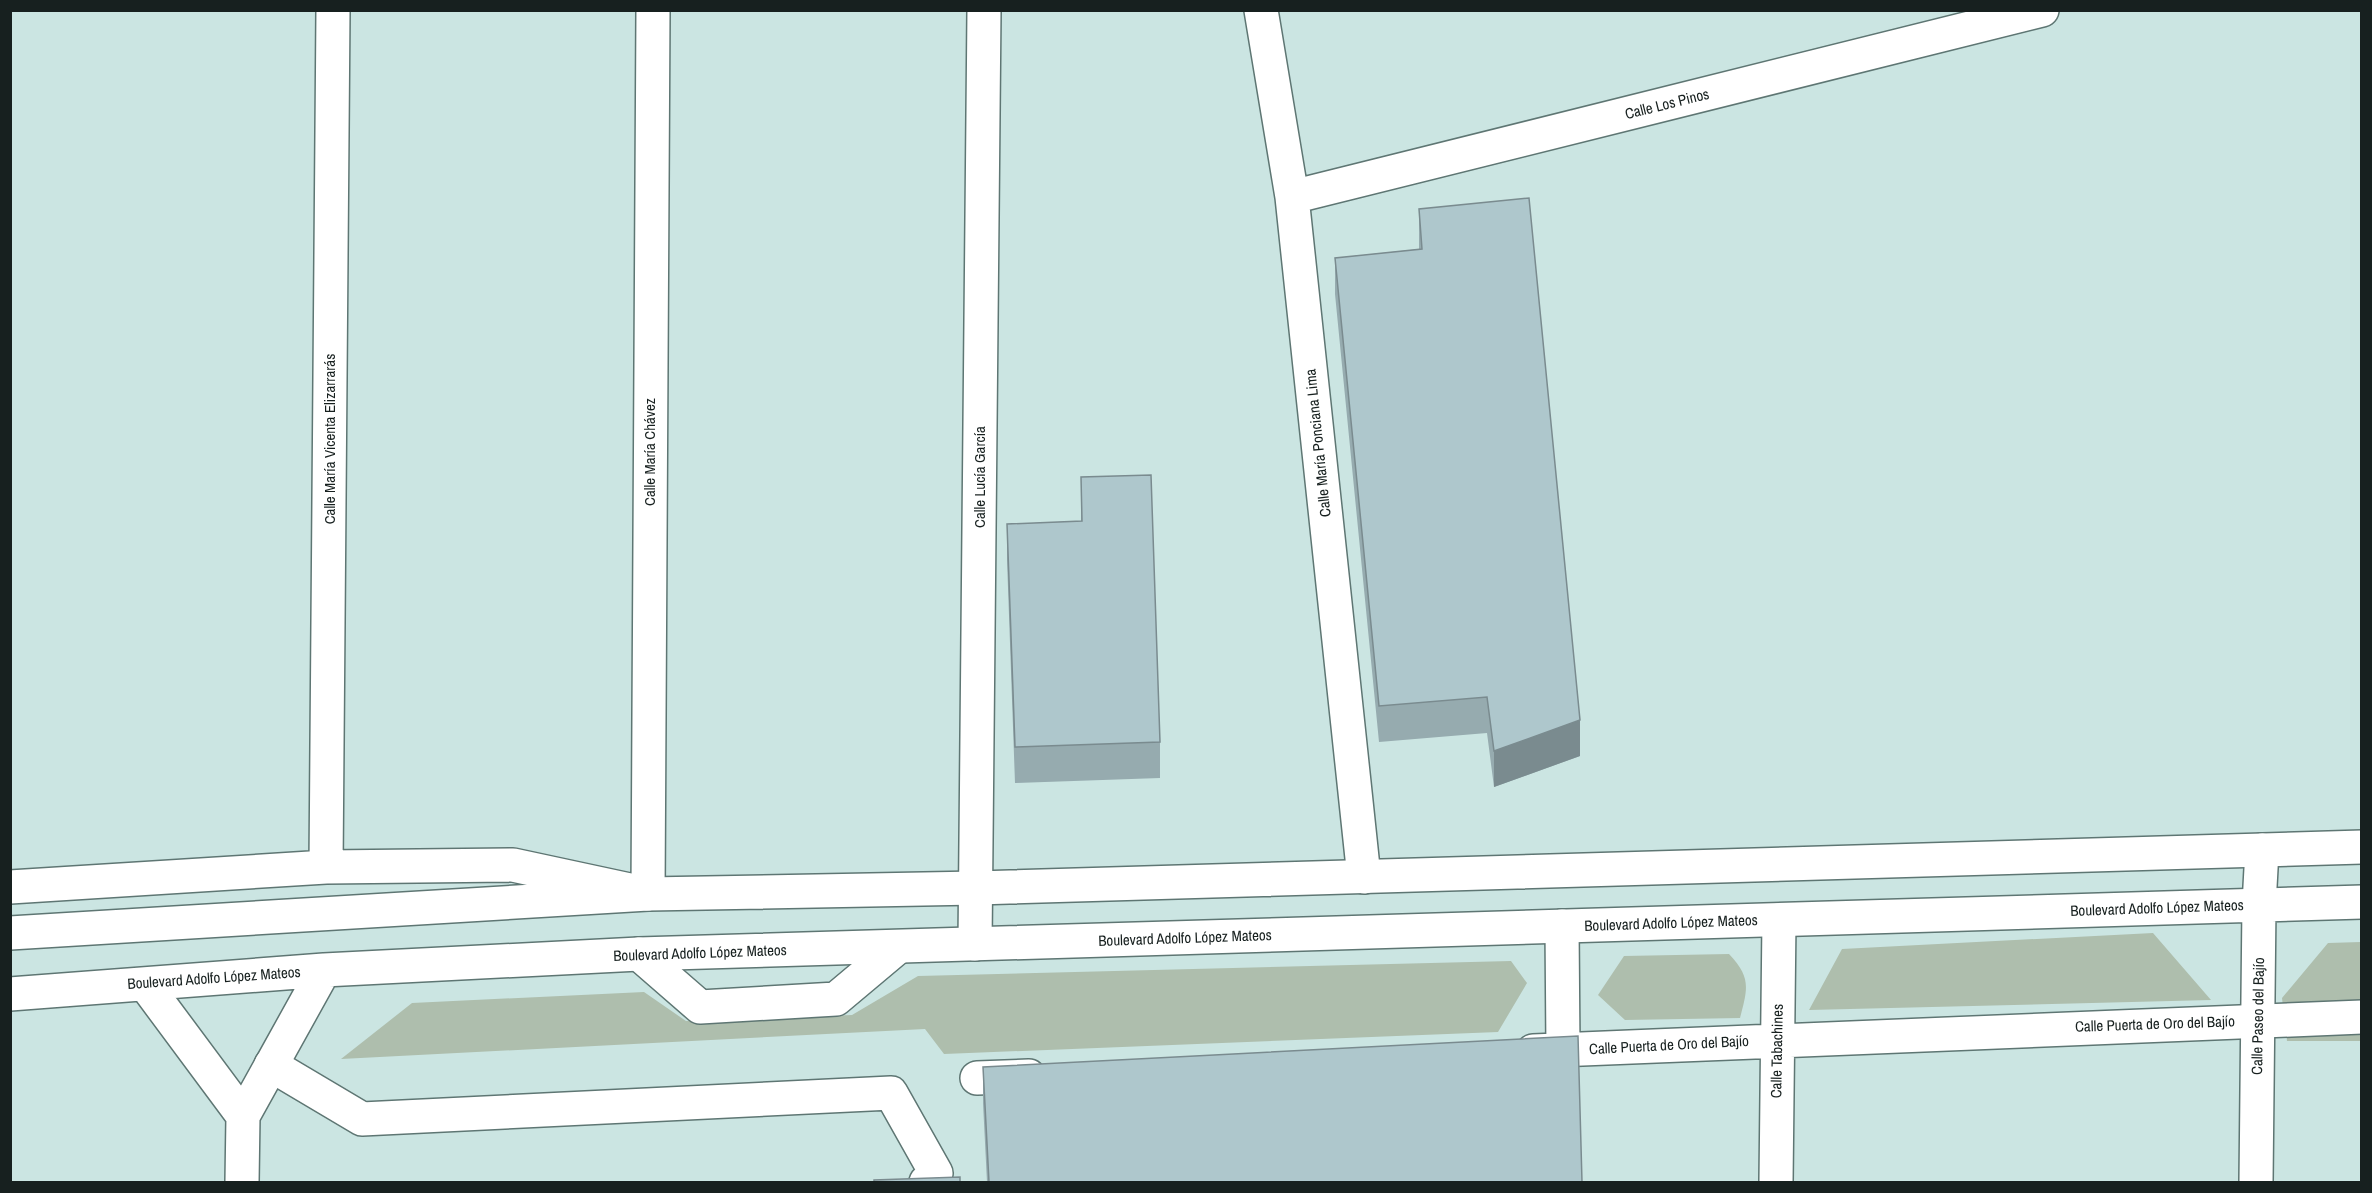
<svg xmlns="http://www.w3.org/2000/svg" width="2372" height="1193" viewBox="0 0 2372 1193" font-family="'Archivo Narrow',sans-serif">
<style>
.green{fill:#aebead}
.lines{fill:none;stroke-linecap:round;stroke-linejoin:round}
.minor-casing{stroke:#5e7673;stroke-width:36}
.major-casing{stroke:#5e7673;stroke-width:36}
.minor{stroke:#fff;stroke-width:33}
.major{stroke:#fff;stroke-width:33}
.wall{fill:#96abaf}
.shaded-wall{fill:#7a8b8f}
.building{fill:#aec7cc;stroke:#7a8b8f;stroke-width:1.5}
.labels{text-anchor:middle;stroke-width:4.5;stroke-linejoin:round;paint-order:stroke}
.street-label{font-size:15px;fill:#17201f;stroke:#fff}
</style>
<rect width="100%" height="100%" fill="#cbe5e2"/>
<!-- green -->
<path class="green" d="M 2153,933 L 2211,1000 L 1809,1010 L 1842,949 Z
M 2361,942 L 2361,1041 L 2287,1041 L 2282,998 L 2328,943 Z
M 1729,954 C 1751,977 1748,988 1740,1018 L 1625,1020 L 1598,995 L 1624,956 Z
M 1511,961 L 1527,983 L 1498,1032 L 944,1054 L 925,1029 L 341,1059 L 412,1003 L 644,992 L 686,1021 L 852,1015 L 918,976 Z"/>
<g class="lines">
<!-- minor casing -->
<g class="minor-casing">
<path id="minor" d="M 1261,10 L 1292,197 L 1364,877
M 1292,197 L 2042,10
M 326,867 L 333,10
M 10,887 L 326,867 L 513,865 L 648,894 L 653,10
M 2259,905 L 2262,850
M 1562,926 L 1563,1050
M 975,944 L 984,10
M 639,954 L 700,1007 L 836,999 L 898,947
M 1533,1051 L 2362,1017
M 271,1065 L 362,1119 L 891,1093 L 936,1173 L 926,1182
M 977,1078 L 1029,1076
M 1776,1182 L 1779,920"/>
</g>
<!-- major casing -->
<g class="major-casing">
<path id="major" d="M 10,933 L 648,894 L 977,888 L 2362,847
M 145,984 L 243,1116
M 10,994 L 324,970 L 639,954 L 2362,902
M 242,1182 L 243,1116 L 324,970
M 2256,1182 L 2259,905"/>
</g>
<!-- minor -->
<use href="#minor" class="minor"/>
<!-- major -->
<use href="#major" class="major"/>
</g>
<!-- wall -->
<path class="wall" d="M 1419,209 L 1580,756 L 1494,787 L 1487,733 L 1379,742 L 1335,294 L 1335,258 L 1419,249 Z
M 1081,477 L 1160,742 L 1160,778 L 1015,783 L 1007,560 L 1007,524 L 1081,521 Z
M 983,1067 L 1582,1182 L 987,1182 L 983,1103 Z"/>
<!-- shaded-wall -->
<path class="shaded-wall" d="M 1580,720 L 1580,756 L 1494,787 L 1494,751 Z"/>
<!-- building -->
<path class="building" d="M 1529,198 L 1580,720 L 1494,751 L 1487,697 L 1379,706 L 1335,258 L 1422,249 L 1419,209 Z
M 1151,475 L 1160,742 L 1015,747 L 1007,524 L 1082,521 L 1081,477 Z
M 1578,1036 L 1582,1182 L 989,1182 L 983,1067 Z
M 960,1177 L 960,1182 L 874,1182 L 874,1180 Z"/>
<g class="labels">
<!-- street labels -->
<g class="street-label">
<text transform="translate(1667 104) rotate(-14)" y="5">Calle Los Pinos</text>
<text transform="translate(330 439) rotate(-90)" y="5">Calle María Vicenta Elizarrarás</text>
<text transform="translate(1318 443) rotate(-96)" y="5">Calle María Ponciana Lima</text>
<text transform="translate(650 452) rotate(-90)" y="5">Calle María Chávez</text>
<text transform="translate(980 477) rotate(-90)" y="5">Calle Lucía García</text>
<text transform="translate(2157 908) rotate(-2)" y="5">Boulevard Adolfo López Mateos</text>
<text transform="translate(1671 923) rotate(-2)" y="5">Boulevard Adolfo López Mateos</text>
<text transform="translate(1185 938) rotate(-2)" y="5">Boulevard Adolfo López Mateos</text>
<text transform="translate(700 953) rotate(-2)" y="5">Boulevard Adolfo López Mateos</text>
<text transform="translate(214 978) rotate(-4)" y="5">Boulevard Adolfo López Mateos</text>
<text transform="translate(2258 1016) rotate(-89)" y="5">Calle Paseo del Bajío</text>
<text transform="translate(2155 1024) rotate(-2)" y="5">Calle Puerta de Oro del Bajío</text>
<text transform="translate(1669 1045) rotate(-3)" y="5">Calle Puerta de Oro del Bajío</text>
<text transform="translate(1777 1051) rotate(-89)" y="5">Calle Tabachines</text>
</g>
</g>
<!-- border -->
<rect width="2372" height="1193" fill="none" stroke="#17201f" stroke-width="24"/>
</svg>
